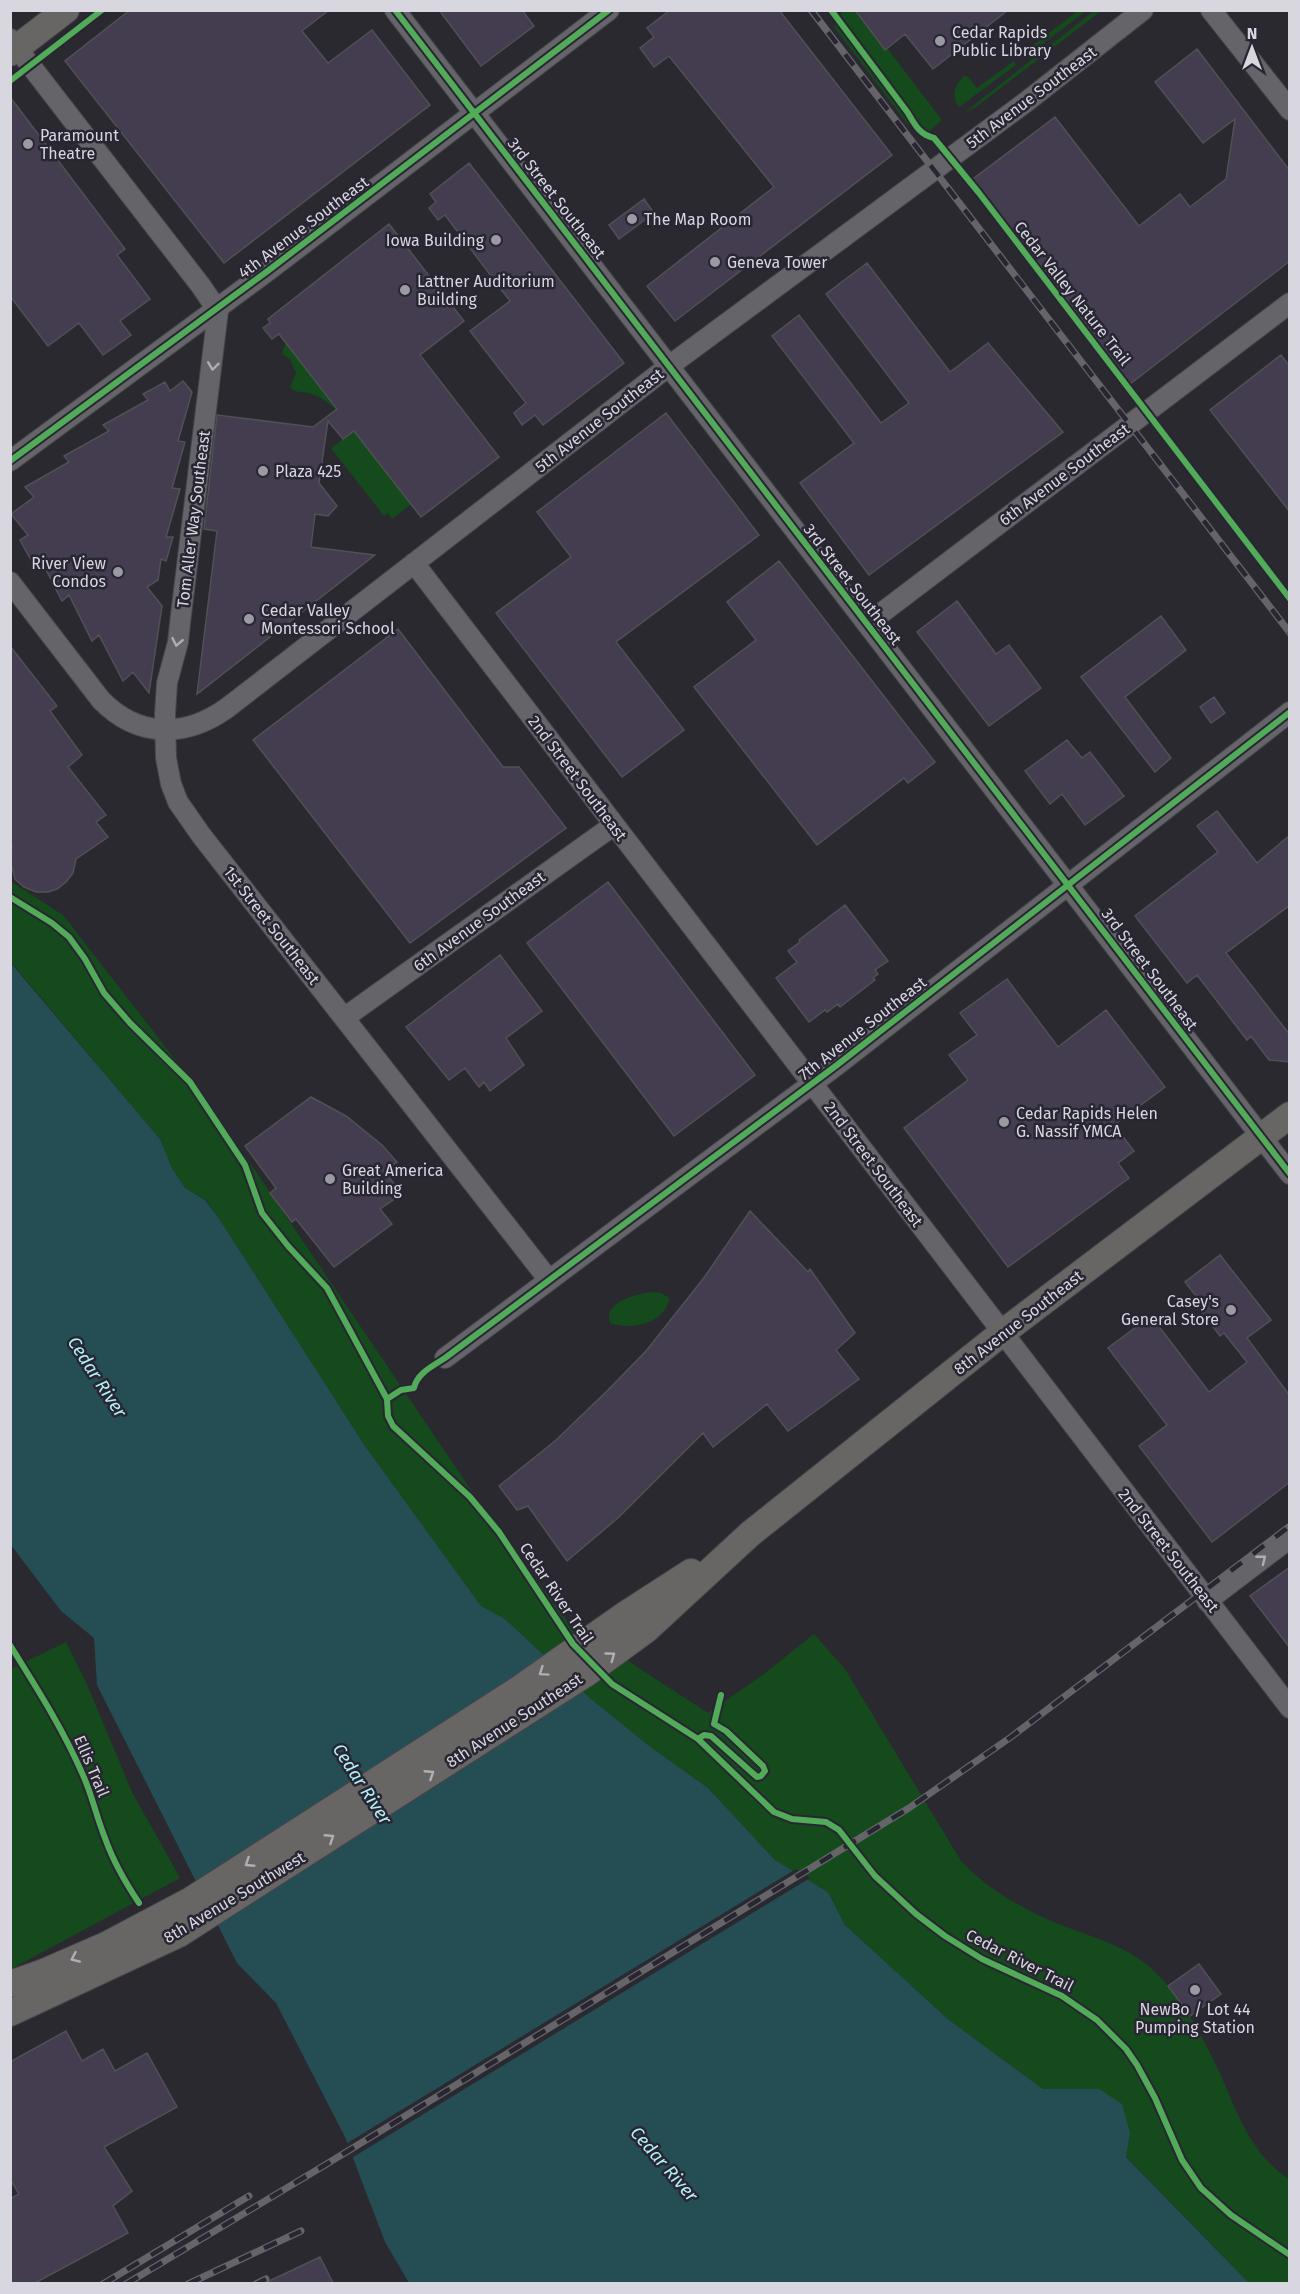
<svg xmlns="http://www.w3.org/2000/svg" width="1300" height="2294" viewBox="0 0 1300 2294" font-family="'Fira Sans',sans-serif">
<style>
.green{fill:#154b1c}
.water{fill:#244e53}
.pier{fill:#2a2930}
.building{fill:#433d4f;stroke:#515055;stroke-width:1.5}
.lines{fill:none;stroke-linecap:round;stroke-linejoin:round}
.minor-casing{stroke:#47464b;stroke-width:22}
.major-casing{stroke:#47464b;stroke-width:28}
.minor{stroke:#656469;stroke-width:20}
.major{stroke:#686565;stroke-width:26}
.rail-casing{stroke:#656469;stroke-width:7}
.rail{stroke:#292633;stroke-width:4.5;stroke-dasharray:14;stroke-linecap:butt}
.cycleway-casing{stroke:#292633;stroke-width:10}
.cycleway{stroke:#51ab58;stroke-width:6}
.oneway{stroke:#b0aeb5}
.oneway2{stroke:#b1aeb4}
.poi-dot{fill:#9b99a1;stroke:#292633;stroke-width:2}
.labels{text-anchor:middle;stroke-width:5;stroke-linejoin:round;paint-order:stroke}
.poi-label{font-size:16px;fill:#d8d6de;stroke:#292633;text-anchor:start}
.street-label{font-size:16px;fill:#d8d6de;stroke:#292633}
.water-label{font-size:18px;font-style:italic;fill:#b1f0f6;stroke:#292633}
</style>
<rect width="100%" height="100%" fill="#2a2930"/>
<!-- green -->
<path class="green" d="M 843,11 L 855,11 L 884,49 L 887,48 L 942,120 L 927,133 L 917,124 L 908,125 L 834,27 Z
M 1078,11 L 1086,11 L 1031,53 L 1028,49 Z
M 1094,11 L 1101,11 L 976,107 L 965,112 Z
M 1014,61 L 1016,65 L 959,107 C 951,96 954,86 964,76 L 967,76 L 977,88 Z
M 286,342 L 337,409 L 336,410 C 329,402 319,396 309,393 C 300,391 296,394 290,387 L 296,373 L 290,359 L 282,354 Z
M 354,431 L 411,504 L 392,519 L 388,513 L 384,516 L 331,448 Z
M 10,881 L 63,915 L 215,1111 L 475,1496 L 568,1622 L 708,1713 L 764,1674 L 814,1634 L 845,1669 L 961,1861 C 987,1889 1021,1908 1056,1923 C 1091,1937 1130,1946 1157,1974 C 1182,1999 1199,2030 1214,2061 C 1235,2104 1247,2152 1289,2179 L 1289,2283 L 1249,2283 L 1126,2156 L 1130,2133 L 1099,2089 L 1043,2089 L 949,2020 L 845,1925 L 828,1892 L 775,1860 L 708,1788 L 648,1745 L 590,1698 L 505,1619 L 481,1606 L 365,1446 L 218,1217 L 206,1200 L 185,1188 L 172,1168 L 160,1139 L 11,962 Z
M 653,1292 L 661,1293 L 669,1298 C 667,1323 630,1331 610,1323 C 602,1302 639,1293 653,1292 Z
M 66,1642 L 86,1682 L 132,1792 L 180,1878 L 11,1969 L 11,1669 Z"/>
<!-- water -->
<path class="water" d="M 10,962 L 160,1139 L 172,1168 L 185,1188 L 205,1200 L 218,1217 L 365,1446 L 481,1606 L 505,1619 L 590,1698 L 648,1745 L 708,1788 L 775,1860 L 828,1892 L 845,1925 L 949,2020 L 1043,2089 L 1099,2089 L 1122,2104 L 1130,2133 L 1126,2157 L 1249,2283 L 409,2283 L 385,2242 L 345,2137 L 276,2003 L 237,1963 L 97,1685 L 94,1638 L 61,1611 L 11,1545 Z"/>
<!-- pier -->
<path class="pier" d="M 796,1869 L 810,1878 L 350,2159 L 344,2145 Z"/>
<!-- building -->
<path class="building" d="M 130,10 L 329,10 L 302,31 L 328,63 L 372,30 L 430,105 L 224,263 L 65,61 Z
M 439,10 L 522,10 L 534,26 L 481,66 Z
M 670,10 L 779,10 L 892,155 L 675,321 L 647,286 L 774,187 L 669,56 L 654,67 L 640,48 L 654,37 L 647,28 Z
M 855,10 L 1008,10 L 933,69 L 905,34 L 885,50 Z
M 1197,49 L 1290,171 L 1290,261 L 1130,384 L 1088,330 L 1089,328 L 973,179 L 1055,117 L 1139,226 L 1180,194 L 1190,207 L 1226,179 L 1235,119 L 1203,143 L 1155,82 Z
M 10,97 L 125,249 L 117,255 L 150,299 L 120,321 L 131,335 L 103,355 L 79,323 L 48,346 L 10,296 Z
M 469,163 L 624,363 L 543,425 L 535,415 L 522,425 L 514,413 L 526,403 L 470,331 L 510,301 L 445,215 L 438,220 L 429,208 L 436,202 L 430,194 Z
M 644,199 L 654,213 L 619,239 L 609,225 Z
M 389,224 L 464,321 L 420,355 L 499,457 L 421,517 L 354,431 L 343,439 L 328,421 L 319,483 L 337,506 L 328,516 L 315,514 L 311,547 L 375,555 L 197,694 L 217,531 L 204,529 L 217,415 L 313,427 L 337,409 L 279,334 L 272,339 L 263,328 L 270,323 L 268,319 Z
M 867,263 L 950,372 L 988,343 L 1063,432 L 869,575 L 800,483 L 854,443 L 772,336 L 799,315 L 881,423 L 909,403 L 826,294 Z
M 1281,355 L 1290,367 L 1290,512 L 1210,410 Z
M 183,381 L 192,392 L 178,441 L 185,442 L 172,488 L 180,489 L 166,537 L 173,537 L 166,561 L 161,559 L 158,580 L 147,587 L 162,606 L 149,693 L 133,672 L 123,681 L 99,635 L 92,641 L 69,595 L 62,601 L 39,556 L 32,562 L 20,540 L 28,535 L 11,514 L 34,497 L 25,487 L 69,462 L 64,456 L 109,431 L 103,425 L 148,400 L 143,394 L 165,382 L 170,391 Z
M 666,413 L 759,535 L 616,642 L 684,730 L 622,777 L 496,613 L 571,557 L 537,512 Z
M 779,561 L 935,762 L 908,783 L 904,778 L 817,845 L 694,687 L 756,640 L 727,602 Z
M 957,601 L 996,654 L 1009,645 L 1041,688 L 989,726 L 917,632 Z
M 1161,616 L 1186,650 L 1125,697 L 1171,758 L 1155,772 L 1081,677 Z
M 398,629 L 503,767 L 519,767 L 566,828 L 410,943 L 253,740 Z
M 10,646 L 57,706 L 50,711 L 82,755 L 68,767 L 106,815 L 96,822 L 108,837 L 76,859 L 73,873 L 66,882 L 57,889 L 48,892 L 36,892 L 24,887 L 15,879 L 10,860 L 12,845 L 10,843 Z
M 1214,697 L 1225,713 L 1211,723 L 1200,707 Z
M 1067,740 L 1082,758 L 1090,752 L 1124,796 L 1085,825 L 1062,794 L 1050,804 L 1025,771 Z
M 1217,811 L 1257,863 L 1290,835 L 1290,905 L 1226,953 L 1290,1035 L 1290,1062 L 1269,1060 L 1251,1036 L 1247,1040 L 1197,975 L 1187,983 L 1135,916 L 1218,852 L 1197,826 Z
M 608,882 L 755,1075 L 674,1136 L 527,943 Z
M 845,905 L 888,961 L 875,970 L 878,974 L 873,978 L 875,980 L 840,1007 L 838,1004 L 827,1012 L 825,1010 L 809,1022 L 776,978 L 797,962 L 788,951 L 800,942 L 799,940 Z
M 500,955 L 542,1011 L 506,1038 L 524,1065 L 490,1091 L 484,1082 L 479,1087 L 465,1068 L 449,1080 L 406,1027 Z
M 1007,979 L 1058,1047 L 1106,1010 L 1165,1087 L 1114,1125 L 1134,1151 L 1118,1163 L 1129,1178 L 1008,1267 L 904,1128 L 968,1080 L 949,1055 L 977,1035 L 960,1013 Z
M 311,1097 L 346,1116 L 382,1145 L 397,1162 L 384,1171 L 402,1194 L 380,1209 L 392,1224 L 334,1267 L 296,1219 L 292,1222 L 270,1193 L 276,1188 L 245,1146 Z
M 750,1211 L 808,1272 L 810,1269 L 855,1333 L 836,1350 L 859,1379 L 788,1431 L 767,1404 L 713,1447 L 703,1433 L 619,1517 L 567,1561 L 528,1506 L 517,1510 L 499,1486 L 555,1441 L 608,1390 L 646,1351 L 703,1279 Z
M 1220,1255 L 1271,1320 L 1247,1338 L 1290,1396 L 1290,1482 L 1212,1542 L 1139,1446 L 1167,1425 L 1108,1348 L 1151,1316 L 1209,1392 L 1247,1362 L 1224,1333 L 1220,1336 L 1192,1299 L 1196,1296 L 1185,1282 Z
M 1290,1567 L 1290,1648 L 1250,1596 Z
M 1199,1964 L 1221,1994 L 1190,2016 L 1168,1986 Z
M 66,2031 L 82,2061 L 103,2049 L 115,2071 L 147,2053 L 177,2107 L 104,2147 L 132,2191 L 113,2206 L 128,2233 L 35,2283 L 10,2283 L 10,2199 L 19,2194 L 10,2179 L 10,2062 Z
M 320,2257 L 333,2283 L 265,2283 Z"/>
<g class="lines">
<!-- minor casing -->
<g class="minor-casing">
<path id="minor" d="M 395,10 L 1290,1174
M 1211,10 L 1290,110
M 10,39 L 201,286 L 218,311 L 181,615 L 178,642 L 167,683 L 165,714 L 166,758 L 171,784 L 178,802 L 201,835 L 549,1280
M 10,461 L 269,270 L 609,10
M 414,563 L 1290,1708
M 10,582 L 101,700 C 138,738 185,738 227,708 L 669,366 L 1026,102 L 1143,10
M 867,624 L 1290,303
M 344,1018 L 614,825
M 445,1358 L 837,1065 L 1290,712
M 1207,1601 L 1290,1538"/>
</g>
<!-- major casing -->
<g class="major-casing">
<path id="major" d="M 10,53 L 66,10
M 10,1984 L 44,1972 L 106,1945 L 191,1900 L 519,1689 L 626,1614 L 691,1572
M 10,2013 L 179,1934 L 587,1673 L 646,1630 L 750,1534 L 1002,1333 L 1290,1115"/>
</g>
<!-- minor -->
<use href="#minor" class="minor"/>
<!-- major -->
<use href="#major" class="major"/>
<!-- rail casing -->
<g class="rail-casing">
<path id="rail" d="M 811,10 L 1290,633
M 103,2284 L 249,2196
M 126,2284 L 325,2165 L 909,1808 L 1011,1737 L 1290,1526
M 188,2284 L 301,2231
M 256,2284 L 266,2279"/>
</g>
<!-- rail -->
<use href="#rail" class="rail"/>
<!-- cycleway casing -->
<g class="cycleway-casing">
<path id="cycleway" d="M 395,10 L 1290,1174
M 831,10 L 908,113 C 915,125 920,135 934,138 L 979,193 L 1290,599
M 10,81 L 102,10
M 10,461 L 269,270 L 609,10
M 10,897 L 52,923 L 69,937 L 85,959 L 104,993 L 130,1023 L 190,1082 L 245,1165 L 262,1213 L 288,1246 L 327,1288 L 387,1399 L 388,1416 L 393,1426 L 470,1497 L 499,1532 L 573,1644 L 612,1684 L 698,1739 L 774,1812 L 792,1819 L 826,1822 L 839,1830 L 875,1876 L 916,1914 L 945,1936 L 982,1959 L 1062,1996 L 1097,2020 L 1126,2049 L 1137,2065 L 1155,2098 L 1182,2160 L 1201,2188 L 1231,2215 L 1290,2255
M 387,1399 L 401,1390 L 414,1388 C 417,1373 433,1366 445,1358 L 837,1065 L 1290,712
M 10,1645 C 36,1687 62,1727 82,1773 C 92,1794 96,1816 105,1838 C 113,1861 125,1882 139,1903
M 698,1739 L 704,1735 L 711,1736 L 757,1777 L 761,1776 L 765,1771 L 763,1766 L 726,1731 L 714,1724 L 721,1695"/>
</g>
<!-- cycleway -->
<use href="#cycleway" class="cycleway"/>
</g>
<!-- one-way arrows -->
<defs><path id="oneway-chevron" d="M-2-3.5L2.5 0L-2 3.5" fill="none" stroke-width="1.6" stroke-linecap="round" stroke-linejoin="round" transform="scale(1.5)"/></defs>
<g class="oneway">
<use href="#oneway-chevron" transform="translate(213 366) rotate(97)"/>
<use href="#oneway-chevron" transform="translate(177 642) rotate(101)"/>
<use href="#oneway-chevron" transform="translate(1262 1559) rotate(-38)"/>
</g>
<g class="oneway2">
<use href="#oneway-chevron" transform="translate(611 1656) rotate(-36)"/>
<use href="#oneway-chevron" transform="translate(543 1672) rotate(145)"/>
<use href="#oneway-chevron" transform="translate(430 1774) rotate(-33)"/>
<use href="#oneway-chevron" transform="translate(330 1838) rotate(-33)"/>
<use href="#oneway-chevron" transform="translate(249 1863) rotate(147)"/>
<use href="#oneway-chevron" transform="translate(75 1958) rotate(156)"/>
</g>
<!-- markers -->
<g class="poi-dot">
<circle cx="940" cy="41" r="6"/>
<circle cx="28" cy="144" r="6"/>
<circle cx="632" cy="219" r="6"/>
<circle cx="496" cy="240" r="6"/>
<circle cx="715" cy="262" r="6"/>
<circle cx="405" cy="290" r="6"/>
<circle cx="263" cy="471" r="6"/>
<circle cx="118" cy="572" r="6"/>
<circle cx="249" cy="619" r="6"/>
<circle cx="1004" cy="1122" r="6"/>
<circle cx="330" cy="1179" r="6"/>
<circle cx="1231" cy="1310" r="6"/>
<circle cx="1195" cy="1990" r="6"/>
</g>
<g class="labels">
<!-- poi labels -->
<g class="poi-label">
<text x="952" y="38">Cedar Rapids<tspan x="952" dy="18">Public Library</tspan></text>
<text x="40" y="141">Paramount<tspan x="40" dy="18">Theatre</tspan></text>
<text x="644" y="225">The Map Room</text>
<text x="484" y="246" text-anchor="end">Iowa Building</text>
<text x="727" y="268">Geneva Tower</text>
<text x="417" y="287">Lattner Auditorium<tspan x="417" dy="18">Building</tspan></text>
<text x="275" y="477">Plaza 425</text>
<text x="106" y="569" text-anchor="end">River View<tspan x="106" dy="18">Condos</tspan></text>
<text x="261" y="616">Cedar Valley<tspan x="261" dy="18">Montessori School</tspan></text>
<text x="1016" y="1119">Cedar Rapids Helen<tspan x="1016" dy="18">G. Nassif YMCA</tspan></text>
<text x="342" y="1176">Great America<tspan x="342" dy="18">Building</tspan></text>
<text x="1219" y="1307" text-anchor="end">Casey's<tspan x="1219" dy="18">General Store</tspan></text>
<text x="1195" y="2015" text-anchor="middle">NewBo / Lot 44<tspan x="1195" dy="18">Pumping Station</tspan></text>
</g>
<!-- street labels -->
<g class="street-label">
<text transform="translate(1031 97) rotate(-37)" y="6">5th Avenue Southeast</text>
<text transform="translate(557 198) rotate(52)" y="6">3rd Street Southeast</text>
<text transform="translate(303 227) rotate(-37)" y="6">4th Avenue Southeast</text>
<text transform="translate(1073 293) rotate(52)" y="6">Cedar Valley Nature Trail</text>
<text transform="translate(599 420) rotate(-38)" y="6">5th Avenue Southeast</text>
<text transform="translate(1064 474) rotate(-37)" y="6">6th Avenue Southeast</text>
<text transform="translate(193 519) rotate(-83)" y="6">Tom Aller Way Southeast</text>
<text transform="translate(853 584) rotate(52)" y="6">3rd Street Southeast</text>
<text transform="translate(578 778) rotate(53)" y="6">2nd Street Southeast</text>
<text transform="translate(479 921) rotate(-36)" y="6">6th Avenue Southeast</text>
<text transform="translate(272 925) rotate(52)" y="6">1st Street Southeast</text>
<text transform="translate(1150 969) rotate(53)" y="6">3rd Street Southeast</text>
<text transform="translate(862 1028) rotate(-38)" y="6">7th Avenue Southeast</text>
<text transform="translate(874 1164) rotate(53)" y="6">2nd Street Southeast</text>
<text transform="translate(1018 1322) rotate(-38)" y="6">8th Avenue Southeast</text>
<text transform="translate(1169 1550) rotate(52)" y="6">2nd Street Southeast</text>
<text transform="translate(557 1593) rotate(56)" y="6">Cedar River Trail</text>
<text transform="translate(514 1720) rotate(-33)" y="6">8th Avenue Southeast</text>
<text transform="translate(92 1766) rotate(67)" y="6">Ellis Trail</text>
<text transform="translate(234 1897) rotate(-31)" y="6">8th Avenue Southwest</text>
<text transform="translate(1020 1960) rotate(27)" y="6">Cedar River Trail</text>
</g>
<!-- water labels -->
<g class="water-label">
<text transform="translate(97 1377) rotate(57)" y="6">Cedar River</text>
<text transform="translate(362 1784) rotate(57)" y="6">Cedar River</text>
<text transform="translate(664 2164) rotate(49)" y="6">Cedar River</text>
</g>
</g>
<!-- border -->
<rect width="1300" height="2294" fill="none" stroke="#d8d6de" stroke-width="24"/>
<!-- north arrow -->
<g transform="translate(1252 48)" stroke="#292633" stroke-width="4.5" paint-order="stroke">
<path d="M0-4.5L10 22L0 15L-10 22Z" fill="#d8d6de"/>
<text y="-9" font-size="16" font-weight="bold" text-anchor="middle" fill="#d8d6de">N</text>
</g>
</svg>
